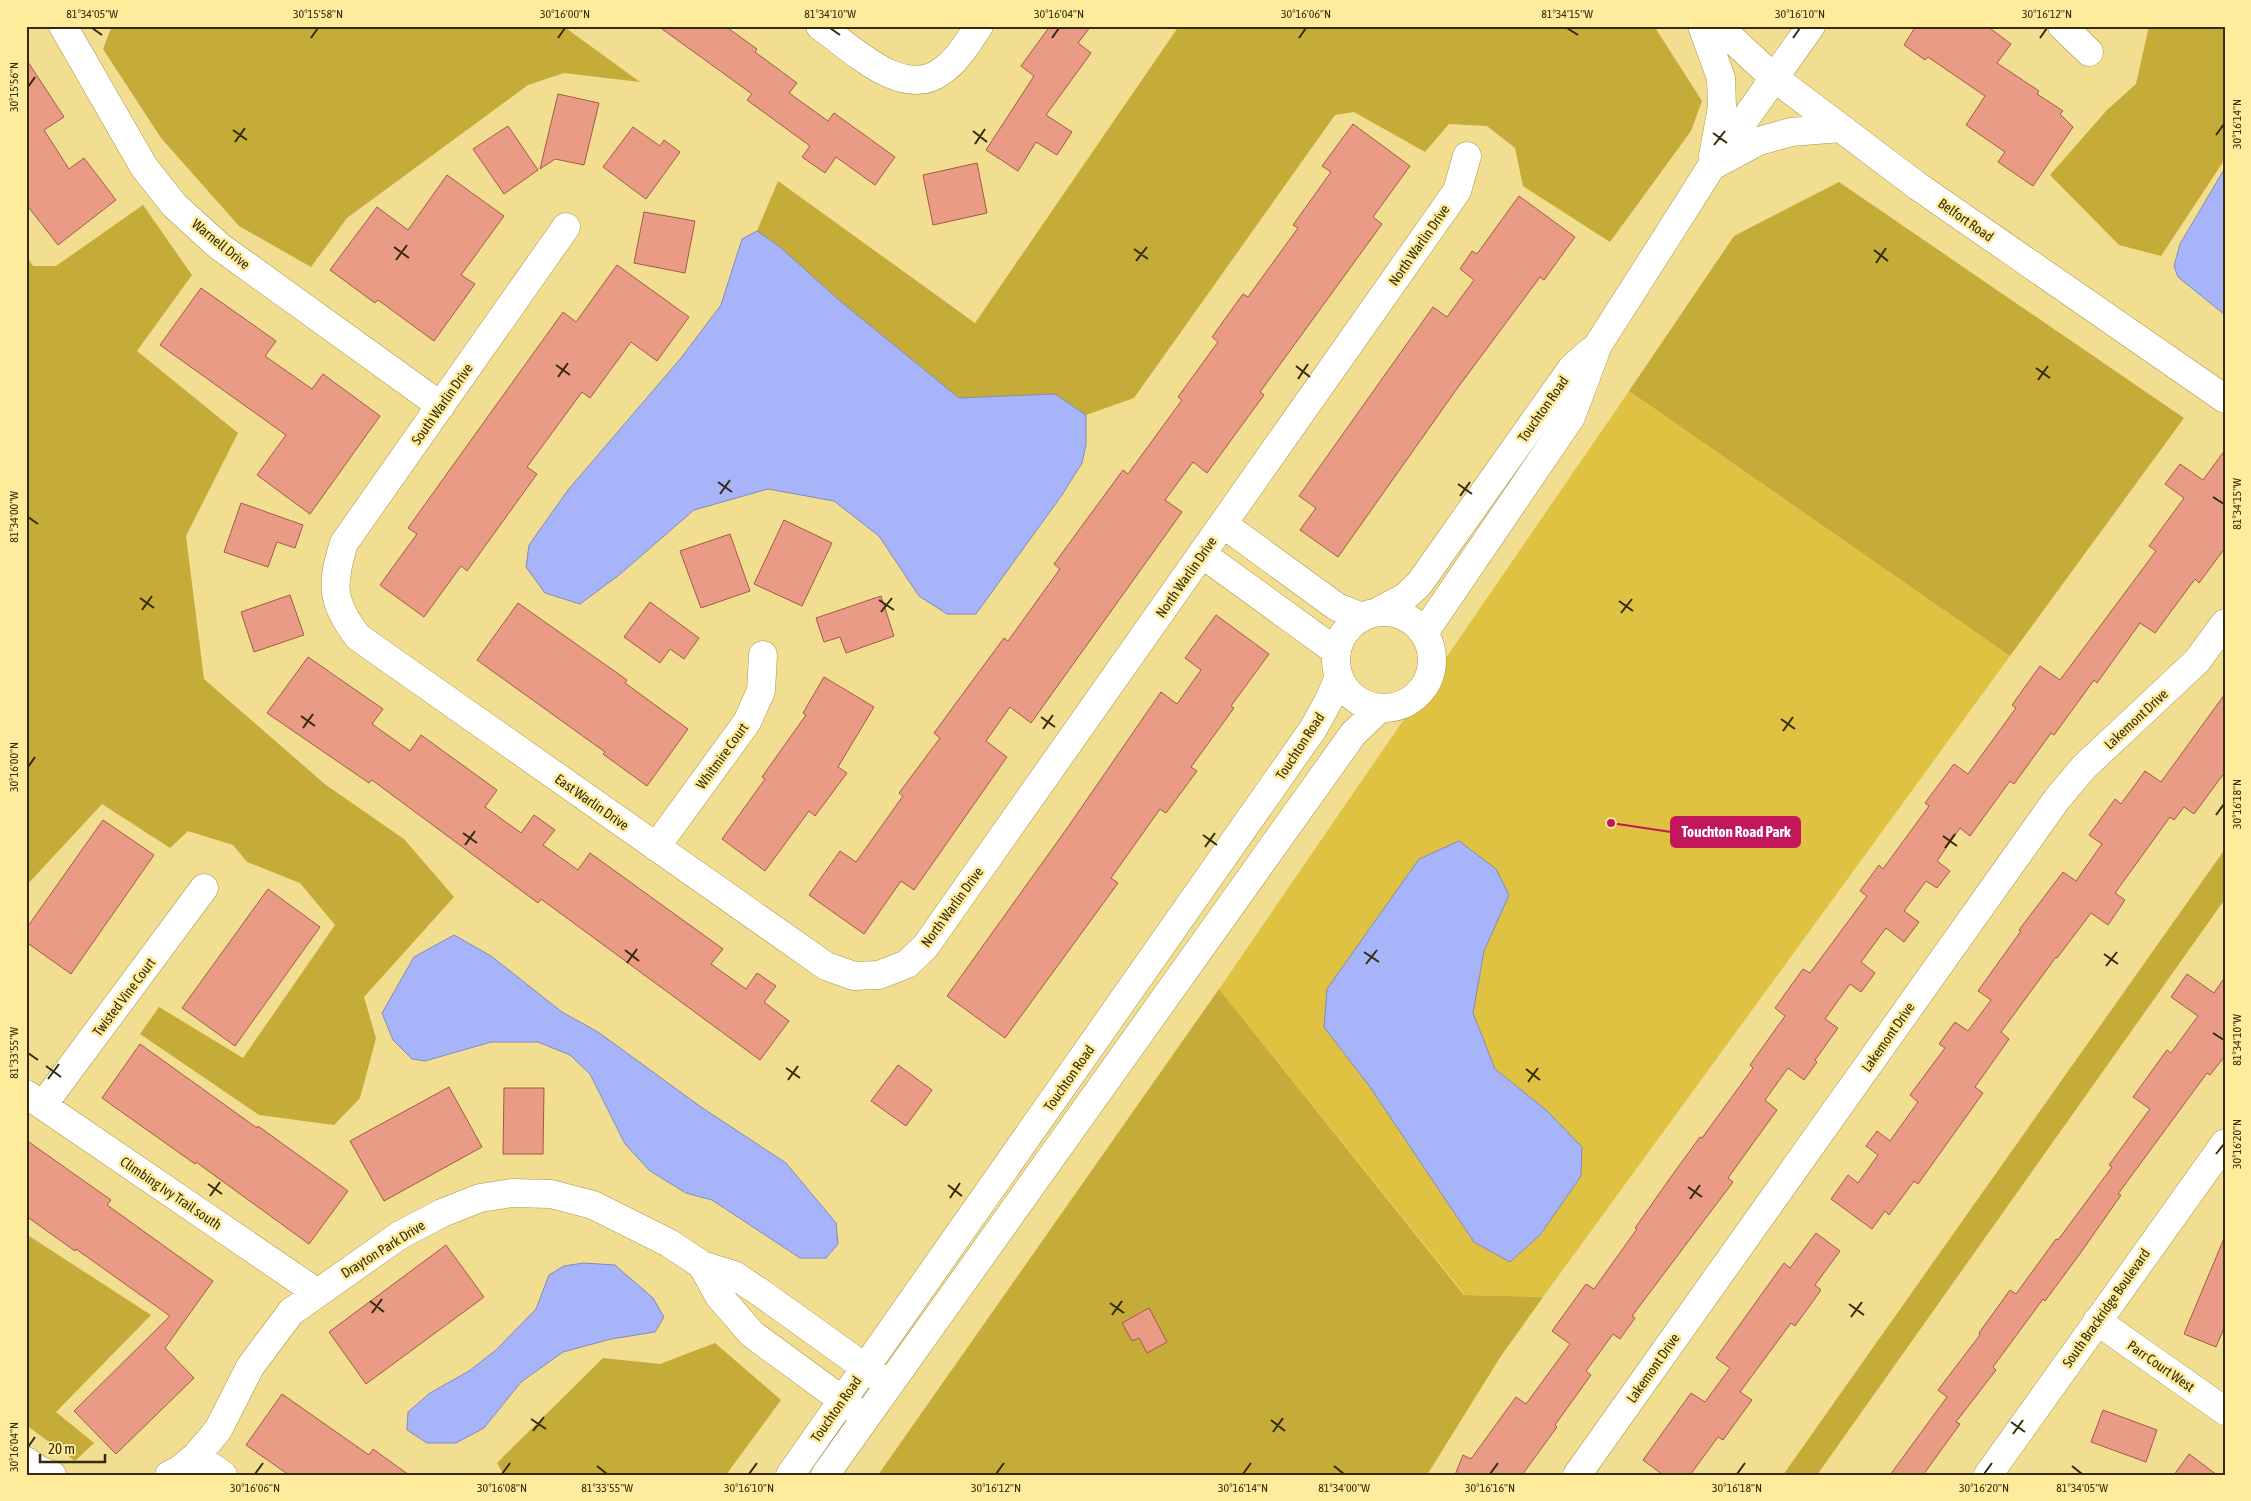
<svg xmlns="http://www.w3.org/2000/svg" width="2251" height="1501" viewBox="0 0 2251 1501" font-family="'Asap Condensed',sans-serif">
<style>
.green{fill:#dfc242}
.forest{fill:#c5ab37}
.water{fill:#a8b4fa;stroke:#858bb2}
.building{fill:#e99b85;stroke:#a25a47}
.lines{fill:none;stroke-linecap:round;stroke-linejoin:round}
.minor-casing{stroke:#a99649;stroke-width:29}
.minor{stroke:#fff;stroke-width:28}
.ticks{fill:none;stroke:#332b0a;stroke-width:2}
.labels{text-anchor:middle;stroke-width:5;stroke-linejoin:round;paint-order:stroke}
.street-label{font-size:14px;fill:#332b0a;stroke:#feeb9c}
.leader{fill:none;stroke:#c2185b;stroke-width:2}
.callout-dot{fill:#c2185b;stroke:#feeb9c;stroke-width:2}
.callout{fill:#c2185b;stroke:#c2185b;stroke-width:2}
.callout-label{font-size:15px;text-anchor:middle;font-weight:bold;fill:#fff}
.neatline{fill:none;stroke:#332b0a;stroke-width:2}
.ticks-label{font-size:12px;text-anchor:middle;fill:#332b0a}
</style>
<rect width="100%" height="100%" fill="#f1de90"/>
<!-- green -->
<path class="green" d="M 1629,391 L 2010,656 L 1543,1297 L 1465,1295 L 1219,989 Z"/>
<!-- forest -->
<path class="forest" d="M 112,26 L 563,26 L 640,82 L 564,73 L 528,85 L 347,218 L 311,267 L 239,226 L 161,138 L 103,49 Z
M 1179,26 L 1654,26 L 1702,101 L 1691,131 L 1610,242 L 1523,186 L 1515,148 L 1487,126 L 1449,124 L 1425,152 L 1354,112 L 1335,115 L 1134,398 L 1086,415 L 1055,394 L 959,398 L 840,301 L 780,247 L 757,231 L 778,181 L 975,323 Z
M 2149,26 L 2225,26 L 2225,159 L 2161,256 L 2119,245 L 2050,175 L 2107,110 L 2136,84 Z
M 1839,182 L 2184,418 L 2010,656 L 1629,391 L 1734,236 Z
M 143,205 L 192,275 L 137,351 L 238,433 L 186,536 L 204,679 L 326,785 L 404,839 L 454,897 L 364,997 L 376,1038 L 360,1098 L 334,1125 L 259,1115 L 140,1034 L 159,1007 L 243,1058 L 335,925 L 300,883 L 247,862 L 233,845 L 188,831 L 170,848 L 102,804 L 26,886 L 26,255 L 33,266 L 56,266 Z
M 2225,849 L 2225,899 L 1817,1475 L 1783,1475 Z
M 1219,989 L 1464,1295 L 1543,1297 L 1501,1356 L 1427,1475 L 878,1475 Z
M 26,1234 L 151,1315 L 56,1412 L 94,1443 L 75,1461 L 26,1425 Z
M 715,1343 L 781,1400 L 726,1475 L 504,1475 L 497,1463 L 603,1358 L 660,1364 Z"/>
<!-- water -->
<path class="water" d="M 2225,168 L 2225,315 L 2178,277 L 2174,266 L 2180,244 Z
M 757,231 L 780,247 L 840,301 L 959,398 L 1055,394 L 1086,415 L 1086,445 L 1082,463 L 1062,495 L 976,614 L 947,614 L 919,596 L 879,536 L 834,501 L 768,489 L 694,510 L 619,575 L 580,604 L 545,593 L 526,567 L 529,545 L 568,490 L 681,358 L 721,305 L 742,239 Z
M 1459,841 L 1496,869 L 1509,895 L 1484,951 L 1473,1013 L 1495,1069 L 1546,1110 L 1582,1147 L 1581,1176 L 1540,1235 L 1510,1262 L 1474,1242 L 1370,1087 L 1324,1027 L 1327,989 L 1419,859 Z
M 454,935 L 491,956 L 562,1012 L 598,1032 L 701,1107 L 786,1163 L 836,1223 L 838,1244 L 826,1258 L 800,1258 L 712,1200 L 686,1193 L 650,1171 L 625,1144 L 590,1074 L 570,1055 L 538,1042 L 491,1042 L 425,1061 L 412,1059 L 393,1040 L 382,1013 L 414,957 Z
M 583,1263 L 615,1265 L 653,1298 L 664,1317 L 655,1332 L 611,1339 L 563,1352 L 521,1382 L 484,1428 L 456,1443 L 427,1443 L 407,1430 L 408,1412 L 430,1393 L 469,1371 L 496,1350 L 536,1309 L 549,1275 L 564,1266 Z"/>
<!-- building -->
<path class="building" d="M 658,26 L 725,26 L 757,49 L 755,52 L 797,83 L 789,93 L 828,121 L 834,113 L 895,157 L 875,185 L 836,157 L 825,173 L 802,157 L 810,146 L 747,100 L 752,94 Z
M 1050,26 L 1091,26 L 1078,43 L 1091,53 L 1046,115 L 1072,132 L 1057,155 L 1036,142 L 1018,171 L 986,150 L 1034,76 L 1021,66 Z
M 1916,26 L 1987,26 L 2011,44 L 1997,63 L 2039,91 L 2037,94 L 2063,111 L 2060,114 L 2073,127 L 2033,186 L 1998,162 L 2005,152 L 1966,125 L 1985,96 L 1928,57 L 1925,60 L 1904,45 Z
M 26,59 L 64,117 L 44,130 L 69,169 L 84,158 L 116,200 L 58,245 L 26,204 Z
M 558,94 L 599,103 L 584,165 L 555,159 L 540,169 Z
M 1353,124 L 1410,166 L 1373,217 L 1382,224 L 1260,392 L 1264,395 L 1207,473 L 1193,462 L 1165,500 L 1182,512 L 1031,723 L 1010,707 L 986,741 L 1007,757 L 914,890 L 901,881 L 864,934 L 809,895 L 840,851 L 856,862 L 903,796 L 899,793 L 940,738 L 934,733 L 1004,638 L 1008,641 L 1060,569 L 1054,564 L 1123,470 L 1128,474 L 1182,400 L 1178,397 L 1218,342 L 1212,337 L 1243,294 L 1248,297 L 1298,228 L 1293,225 L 1331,172 L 1322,166 Z
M 508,126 L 538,170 L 504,194 L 473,149 Z
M 633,127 L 660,146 L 664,140 L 680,152 L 646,199 L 603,167 Z
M 977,163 L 987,213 L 933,225 L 923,175 Z
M 447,175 L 504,216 L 461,275 L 475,284 L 434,341 L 378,300 L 375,303 L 330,270 L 377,207 L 408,230 Z
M 1519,196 L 1575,237 L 1544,280 L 1540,277 L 1456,390 L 1338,557 L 1300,530 L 1316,508 L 1299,496 L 1433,307 L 1447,317 L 1474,280 L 1460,269 L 1472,251 L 1477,254 Z
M 644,212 L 695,221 L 685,273 L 634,263 Z
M 617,265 L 689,317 L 657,361 L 631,342 L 590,398 L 582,392 L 527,467 L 537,474 L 467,571 L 461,566 L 424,617 L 380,585 L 417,534 L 408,528 L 563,312 L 576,322 Z
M 201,288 L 276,341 L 265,356 L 312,389 L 323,374 L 380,416 L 310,514 L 257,475 L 286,435 L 160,345 Z
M 2225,450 L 2225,548 L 2199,583 L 2195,579 L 2155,633 L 2140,623 L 2097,683 L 2094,680 L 2054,735 L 2051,733 L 2014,784 L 2010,781 L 1970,836 L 1960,828 L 1937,861 L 1950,871 L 1937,888 L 1926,881 L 1904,911 L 1919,922 L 1904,942 L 1886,928 L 1861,962 L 1875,973 L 1861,992 L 1850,984 L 1825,1019 L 1838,1028 L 1815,1060 L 1817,1062 L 1804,1080 L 1788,1068 L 1765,1100 L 1777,1110 L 1728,1178 L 1733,1182 L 1632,1316 L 1635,1318 L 1620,1339 L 1613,1334 L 1586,1371 L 1591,1375 L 1555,1425 L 1557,1427 L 1522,1475 L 1455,1475 L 1463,1455 L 1471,1459 L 1516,1397 L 1526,1404 L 1570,1344 L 1552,1331 L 1586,1284 L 1594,1289 L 1637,1229 L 1635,1228 L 1673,1174 L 1700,1137 L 1702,1138 L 1753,1068 L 1750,1065 L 1785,1016 L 1775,1008 L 1803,969 L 1810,973 L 1847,923 L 1867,896 L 1860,891 L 1879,865 L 1883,869 L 1929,806 L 1925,803 L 1954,764 L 1968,774 L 2016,708 L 2012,705 L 2040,666 L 2060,680 L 2156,551 L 2149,546 L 2184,498 L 2165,484 L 2180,464 L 2203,480 Z
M 241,503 L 303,525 L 295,548 L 277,542 L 268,567 L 224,552 Z
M 784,520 L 832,543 L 802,606 L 754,584 Z
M 730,534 L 750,591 L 701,608 L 680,551 Z
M 290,595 L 304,635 L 254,652 L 241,612 Z
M 881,596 L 894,636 L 846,653 L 840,637 L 824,642 L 816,618 Z
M 650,602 L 699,638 L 684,659 L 670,649 L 660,663 L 624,637 Z
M 518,603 L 627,680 L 625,683 L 688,729 L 647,786 L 603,754 L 605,752 L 477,660 Z
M 1216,615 L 1269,654 L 1231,706 L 1234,708 L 1191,767 L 1197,771 L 1166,813 L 1160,809 L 1111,878 L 1118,883 L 1005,1038 L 947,996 L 1068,827 L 1161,692 L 1177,704 L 1201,670 L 1185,658 Z
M 308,657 L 383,709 L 372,724 L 410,751 L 421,735 L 497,790 L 485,807 L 521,833 L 534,815 L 555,830 L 543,845 L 578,870 L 590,853 L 723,949 L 711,964 L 746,989 L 757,973 L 776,986 L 764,1002 L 789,1021 L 760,1060 L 541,899 L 538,903 L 372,780 L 369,783 L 267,713 Z
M 824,677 L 874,707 L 838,767 L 847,773 L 815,816 L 809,811 L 765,871 L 722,839 L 765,779 L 762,777 L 806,715 L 803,713 Z
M 2225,694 L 2225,772 L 2194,814 L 2184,807 L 2174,820 L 2170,817 L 2115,893 L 2125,900 L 2108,925 L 2091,913 L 2057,958 L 2056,957 L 2001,1032 L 2009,1039 L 1975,1087 L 1983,1093 L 1918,1184 L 1914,1181 L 1889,1215 L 1885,1211 L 1872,1229 L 1831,1199 L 1848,1175 L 1858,1183 L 1878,1155 L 1866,1146 L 1877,1131 L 1890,1141 L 1918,1102 L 1910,1095 L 1945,1048 L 1939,1044 L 1955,1022 L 1968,1031 L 1991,1000 L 1978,991 L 2021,931 L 2019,930 L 2063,872 L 2076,881 L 2102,844 L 2089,835 L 2115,799 L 2121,804 L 2145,771 L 2161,782 Z
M 103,820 L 154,855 L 71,974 L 26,942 L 26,929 Z
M 268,889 L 320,927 L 235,1046 L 182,1008 Z
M 2187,974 L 2214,993 L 2225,977 L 2225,1056 L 2210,1075 L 2207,1073 L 2118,1194 L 2121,1195 L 2079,1255 L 2045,1301 L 2043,1299 L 1993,1367 L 1996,1370 L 1956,1422 L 1960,1424 L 1923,1475 L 1890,1475 L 1947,1397 L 1938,1390 L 1980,1335 L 1979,1333 L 2010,1290 L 2016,1294 L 2056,1239 L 2058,1240 L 2112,1167 L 2109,1165 L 2150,1109 L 2133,1097 L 2167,1050 L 2171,1053 L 2198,1016 L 2171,997 Z
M 140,1044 L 257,1128 L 258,1126 L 348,1191 L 309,1244 L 196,1162 L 195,1164 L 102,1098 Z
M 898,1065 L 932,1090 L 906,1126 L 871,1101 Z
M 449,1087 L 482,1147 L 384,1201 L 350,1141 Z
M 504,1088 L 544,1088 L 543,1154 L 503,1154 Z
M 26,1140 L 111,1200 L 107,1205 L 213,1281 L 165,1348 L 194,1378 L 116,1454 L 74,1411 L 170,1316 L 76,1249 L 75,1251 L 26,1216 Z
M 1816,1233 L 1840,1251 L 1815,1285 L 1821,1290 L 1795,1326 L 1791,1323 L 1740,1392 L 1752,1400 L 1723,1440 L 1718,1437 L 1690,1475 L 1663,1475 L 1643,1460 L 1691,1393 L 1705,1402 L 1730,1368 L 1716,1358 L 1784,1263 L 1790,1268 Z
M 2225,1236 L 2225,1326 L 2216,1347 L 2184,1334 Z
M 446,1245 L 484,1297 L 366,1384 L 329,1332 Z
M 1149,1308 L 1167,1342 L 1147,1353 L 1139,1338 L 1132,1341 L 1122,1323 Z
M 282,1394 L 369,1455 L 373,1449 L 409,1475 L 289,1475 L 246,1445 Z
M 2103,1410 L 2157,1430 L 2146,1462 L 2091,1442 Z
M 2189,1454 L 2217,1475 L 2174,1475 Z"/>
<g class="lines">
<!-- minor casing -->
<g class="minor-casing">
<path id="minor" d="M 63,26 L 144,167 L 174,205 L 219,246 L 441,406
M 820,26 C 851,48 904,101 942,71 C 958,60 968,42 979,26
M 1702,26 L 1721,78 L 1722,107 L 1713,156
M 1718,26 L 1773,77 L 1919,187 L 2225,399
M 2062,26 L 2089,52
M 1716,164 L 1759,141 L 1791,132 L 1841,128
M 566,227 L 344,543 C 331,584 331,602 358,637 L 826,966 L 854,976 L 879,975 L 907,964 L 925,947 L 1457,191 L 1467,156
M 1223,524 L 1337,607 L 1362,617
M 1202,554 L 1337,652
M 1377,612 L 1405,597 L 1419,584 L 1572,368 L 1591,351
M1336 660a48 48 0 1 1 96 0a48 48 0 1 1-96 0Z
M 1424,633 L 1571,417 L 1598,345 L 1670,232 L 1711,167 L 1811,26
M 656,847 L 747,722 L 761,691 L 763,655
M 26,1094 L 316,1292
M 43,1105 L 204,888
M 702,1265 L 719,1296 L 752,1334 L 857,1411
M 2097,1321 L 2225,1411
M 196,1456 L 223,1475
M 26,1461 L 39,1470 L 52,1475
M 169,1475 L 179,1470 L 196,1456 L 218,1430 L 250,1367 L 291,1312 L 400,1235 L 442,1213 L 480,1198 L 512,1193 L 551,1194 L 593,1205 L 669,1243 L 702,1265 L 734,1275 L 761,1293 L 881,1379
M 790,1475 L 1313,729 L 1328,702 L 1339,677
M 825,1475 L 1353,734 L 1380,708
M 1577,1475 L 2057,799 L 2084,767 L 2197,661 L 2225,623
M 1988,1475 L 2225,1143"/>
</g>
<!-- minor -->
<use href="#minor" class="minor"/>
</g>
<!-- ticks -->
<path class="ticks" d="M 92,28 L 102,35M 830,28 L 840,35M 1567,28 L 1578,35M 311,38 L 318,28M 558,38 L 565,28M 1052,38 L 1059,28M 1299,38 L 1306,28M 1793,38 L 1800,28M 2040,38 L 2047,28M 28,87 L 35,77M 233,130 L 247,140M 973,131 L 987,142M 1713,133 L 1727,143M 2216,135 L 2224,124M 235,142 L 245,128M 975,144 L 985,129M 1714,145 L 1725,131M 394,247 L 409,258M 1134,249 L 1148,259M 1874,250 L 1888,261M 396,260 L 407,245M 1136,261 L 1147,247M 1876,263 L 1886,248M 556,365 L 570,375M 1296,366 L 1310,377M 2036,368 L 2050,378M 558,377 L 568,363M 1298,379 L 1308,364M 2038,380 L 2048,366M 718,482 L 732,492M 1458,484 L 1472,494M 720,494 L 730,480M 1460,496 L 1470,482M 2213,497 L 2224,504M 28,517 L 38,524M 140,598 L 154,608M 879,600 L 894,610M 1619,601 L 1633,611M 142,610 L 152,596M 881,612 L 892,598M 1621,613 L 1632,599M 301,716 L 315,726M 1041,717 L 1055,727M 1781,719 L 1795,729M 303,728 L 313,714M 1043,729 L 1053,715M 1783,731 L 1793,717M 28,767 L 35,757M 2216,815 L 2224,804M 463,833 L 477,843M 1203,835 L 1217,845M 1943,836 L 1957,846M 465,845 L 475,831M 1205,847 L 1215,833M 1945,848 L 1955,834M 625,950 L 639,961M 1364,952 L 1379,962M 2104,954 L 2118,964M 627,963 L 637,949M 1366,964 L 1377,950M 2106,966 L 2117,952M 2213,1033 L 2224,1040M 28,1053 L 38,1060M 46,1066 L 61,1077M 786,1068 L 800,1078M 1526,1069 L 1540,1080M 48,1079 L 59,1064M 788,1080 L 798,1066M 1528,1082 L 1538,1068M 2216,1154 L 2224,1144M 208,1184 L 222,1194M 948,1185 L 962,1196M 1688,1187 L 1702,1197M 210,1196 L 220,1182M 950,1198 L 960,1183M 1690,1199 L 1700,1185M 370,1301 L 384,1312M 1110,1303 L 1124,1313M 1849,1304 L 1864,1315M 372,1313 L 382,1299M 1112,1315 L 1122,1301M 1851,1317 L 1862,1302M 531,1419 L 546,1429M 1271,1420 L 1285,1431M 2011,1422 L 2025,1432M 533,1431 L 544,1417M 1273,1432 L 1283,1418M 2013,1434 L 2023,1420M 28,1447 L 35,1437M 597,1466 L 607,1474M 1334,1466 L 1344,1474M 2072,1466 L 2082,1474M 255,1474 L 263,1463M 502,1474 L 510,1463M 749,1474 L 757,1463M 996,1474 L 1004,1463M 1243,1474 L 1251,1463M 1490,1474 L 1498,1463M 1737,1474 L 1745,1463M 1984,1474 L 1992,1463"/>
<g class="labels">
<!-- street labels -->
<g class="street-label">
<text transform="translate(1966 220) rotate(35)" y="5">Belfort Road</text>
<text transform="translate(221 244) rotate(39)" y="5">Warnell Drive</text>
<text transform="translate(1419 245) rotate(-55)" y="5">North Warlin Drive</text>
<text transform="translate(442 404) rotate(-55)" y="5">South Warlin Drive</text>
<text transform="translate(1543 409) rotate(-55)" y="5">Touchton Road</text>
<text transform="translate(1186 577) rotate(-55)" y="5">North Warlin Drive</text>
<text transform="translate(2136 719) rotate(-43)" y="5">Lakemont Drive</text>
<text transform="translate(1300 746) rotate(-57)" y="5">Touchton Road</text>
<text transform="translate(722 756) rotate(-54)" y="5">Whitmire Court</text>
<text transform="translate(592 802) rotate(35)" y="5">East Warlin Drive</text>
<text transform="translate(952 907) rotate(-54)" y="5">North Warlin Drive</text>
<text transform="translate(124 997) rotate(-53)" y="5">Twisted Vine Court</text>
<text transform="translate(1888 1037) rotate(-55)" y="5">Lakemont Drive</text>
<text transform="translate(1069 1078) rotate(-55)" y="5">Touchton Road</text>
<text transform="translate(171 1193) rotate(34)" y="5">Climbing Ivy Trail south</text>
<text transform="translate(383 1249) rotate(-32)" y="5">Drayton Park Drive</text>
<text transform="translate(2106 1308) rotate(-55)" y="5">South Brackridge Boulevard</text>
<text transform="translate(2161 1366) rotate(35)" y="5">Parr Court West</text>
<text transform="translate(1653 1368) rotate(-55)" y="5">Lakemont Drive</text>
<text transform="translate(836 1409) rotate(-55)" y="5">Touchton Road</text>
</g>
</g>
<!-- callouts -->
<path class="leader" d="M1611 823L1671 832"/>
<circle class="callout-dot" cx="1611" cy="823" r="5"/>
<rect class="callout" x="1671" y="817" width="129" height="30" rx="5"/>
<g class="callout-label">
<text x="1736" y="837">Touchton Road Park</text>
</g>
<!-- border -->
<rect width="2251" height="1501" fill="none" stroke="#feeb9c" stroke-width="55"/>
<!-- scale -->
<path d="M40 1454v8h65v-8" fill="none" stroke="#332b0a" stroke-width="2.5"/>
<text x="48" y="1454" font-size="15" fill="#332b0a" stroke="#feeb9c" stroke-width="4" paint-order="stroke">20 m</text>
<rect x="28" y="28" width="2196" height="1446" class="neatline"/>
<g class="ticks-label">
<text x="92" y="18">81°34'05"W</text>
<text x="318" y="18">30°15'58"N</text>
<text x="565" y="18">30°16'00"N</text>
<text x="830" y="18">81°34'10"W</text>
<text x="1059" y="18">30°16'04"N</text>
<text x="1306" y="18">30°16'06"N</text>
<text x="1567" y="18">81°34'15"W</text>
<text x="1800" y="18">30°16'10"N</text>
<text x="2047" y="18">30°16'12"N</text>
<text transform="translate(14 87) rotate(-90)" y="4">30°15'56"N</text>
<text transform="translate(2237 124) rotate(-90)" y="4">30°16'14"N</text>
<text transform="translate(2237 504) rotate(-90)" y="4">81°34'15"W</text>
<text transform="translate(14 517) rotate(-90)" y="4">81°34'00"W</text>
<text transform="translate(14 767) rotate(-90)" y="4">30°16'00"N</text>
<text transform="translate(2237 804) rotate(-90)" y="4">30°16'18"N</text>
<text transform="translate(2237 1040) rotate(-90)" y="4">81°34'10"W</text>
<text transform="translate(14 1053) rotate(-90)" y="4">81°33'55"W</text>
<text transform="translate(2237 1144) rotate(-90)" y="4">30°16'20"N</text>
<text transform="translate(14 1447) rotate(-90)" y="4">30°16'04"N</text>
<text x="255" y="1492">30°16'06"N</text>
<text x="502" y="1492">30°16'08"N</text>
<text x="607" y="1492">81°33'55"W</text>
<text x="749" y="1492">30°16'10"N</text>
<text x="996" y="1492">30°16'12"N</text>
<text x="1243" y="1492">30°16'14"N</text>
<text x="1344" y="1492">81°34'00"W</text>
<text x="1490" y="1492">30°16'16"N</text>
<text x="1737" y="1492">30°16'18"N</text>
<text x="1984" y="1492">30°16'20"N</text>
<text x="2082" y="1492">81°34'05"W</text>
</g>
</svg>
